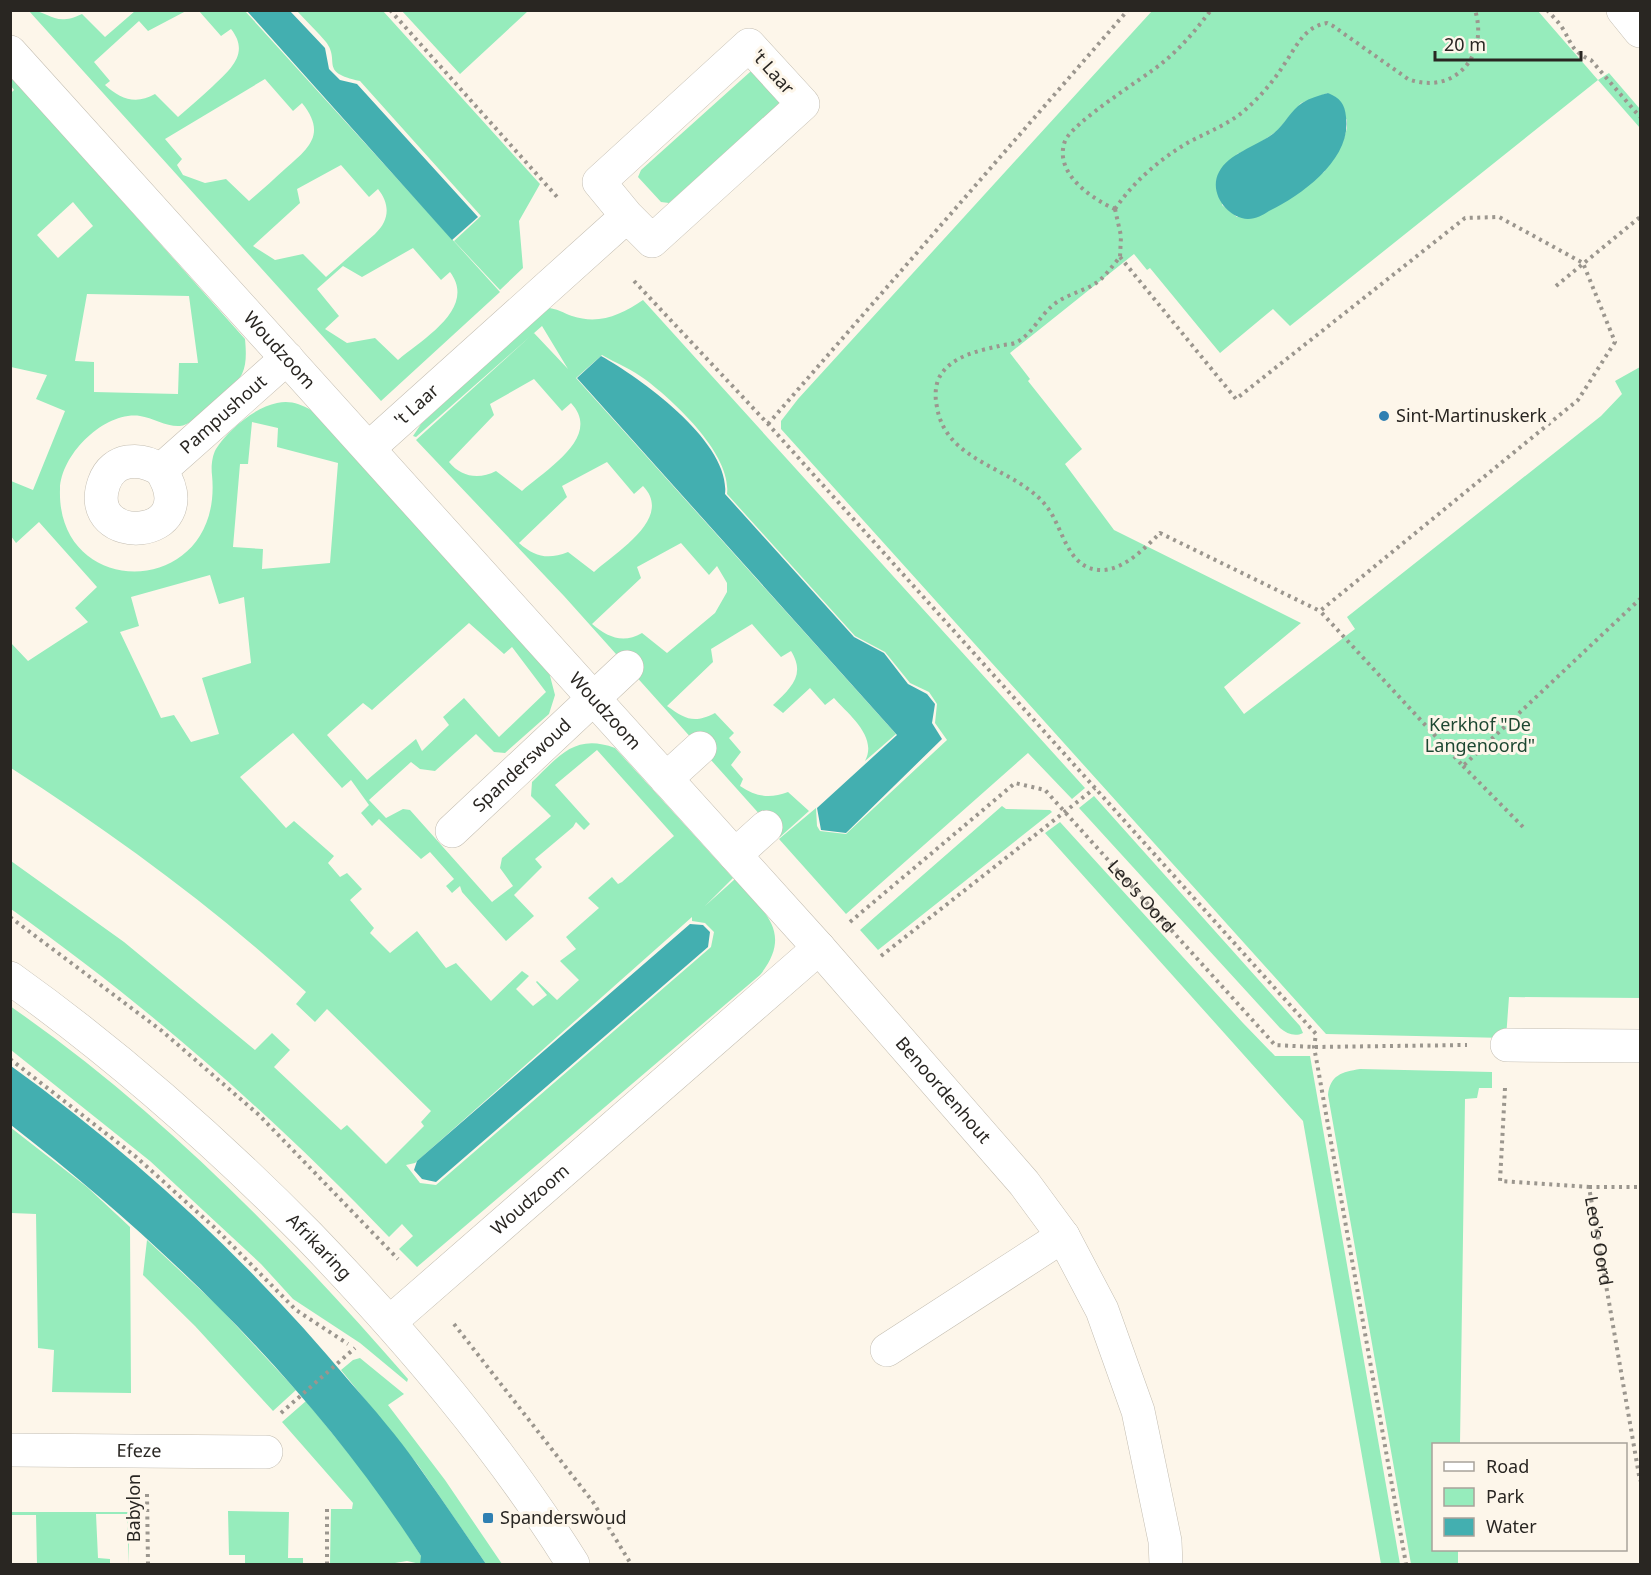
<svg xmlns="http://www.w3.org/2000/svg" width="1651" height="1575" viewBox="0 0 1651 1575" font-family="'Noto Sans',sans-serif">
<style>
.green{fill:#96ecbc;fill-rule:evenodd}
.water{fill:#43afb0}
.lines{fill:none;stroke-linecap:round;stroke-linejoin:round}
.minor-casing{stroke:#c4beb2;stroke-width:34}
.path{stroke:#9b968e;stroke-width:4;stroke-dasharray:3 4.5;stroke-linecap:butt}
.minor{stroke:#fff;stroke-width:33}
.poi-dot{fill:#3080b2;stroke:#fdf6ea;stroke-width:2}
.labels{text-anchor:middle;stroke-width:6;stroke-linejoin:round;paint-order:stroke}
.street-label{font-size:18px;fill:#292622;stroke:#fdf6ea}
.poi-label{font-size:18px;fill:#292622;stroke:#fdf6ea;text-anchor:start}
.park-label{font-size:18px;fill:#1e4832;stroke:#fdf6ea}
</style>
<rect width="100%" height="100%" fill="#fdf6ea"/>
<!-- green -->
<path class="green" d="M 29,11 C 51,10 53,28 82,14 L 105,37 L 135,11 L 186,11 L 148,31 L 139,21 L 94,62 L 110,81 L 105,85 C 120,99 136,105 155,94 L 178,117 C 190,107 202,96 213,86 C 231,69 250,53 231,29 L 221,36 L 199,11 L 245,11 L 500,292 L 381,401 ZM 265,79 L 293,111 L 302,103 C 327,134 309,148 285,169 C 273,180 261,191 249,201 L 226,179 L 205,183 L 183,175 L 177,165 L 182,159 L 165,139 ZM 341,165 L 369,197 L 378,189 C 390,204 390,220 375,234 L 326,277 L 303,254 L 275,260 L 253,246 L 300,203 L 297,189 ZM 413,248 L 441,280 L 450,272 C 477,308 424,338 398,360 L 375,338 L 347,343 L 325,329 L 339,316 L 317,289 L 343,266 L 362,277 Z
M 297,11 L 383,11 L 540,184 L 519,221 L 523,268 L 500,290 L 454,241 L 481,216 L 360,81 C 318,72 341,62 326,42 C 317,31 306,21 297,11 Z
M 402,11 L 528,11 L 460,74 Z
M 1152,11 L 1538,11 L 1598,80 L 1609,73 L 1640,109 L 1640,128 L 1598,80 L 1290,326 L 1273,309 L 1220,353 L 1150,268 L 1147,270 L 1134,254 L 1010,353 L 1030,379 L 1028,381 L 1082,449 L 1065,464 L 1114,530 L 1301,623 L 1224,687 L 1244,714 L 1355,629 L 1347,617 L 1601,416 L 1622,394 L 1615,381 L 1640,367 L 1640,998 L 1509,997 L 1506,1038 L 1326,1034 L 781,429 L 781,421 L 798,399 ZM 1328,93 L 1347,120 L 1347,128 L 1344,138 L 1324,172 L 1237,217 L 1222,205 L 1237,154 L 1252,148 L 1277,131 L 1301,103 Z
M 750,72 L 755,72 L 780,101 L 778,105 L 669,203 L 661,202 L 638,177 L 641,170 Z
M 10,75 L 245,339 C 246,350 247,364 242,374 C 234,388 195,425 180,426 C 167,427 153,418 140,416 C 105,411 61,454 60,489 C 56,603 224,599 212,475 C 211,467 212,456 216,449 C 227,431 255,407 277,403 C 290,400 300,404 311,410 L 549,672 L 555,695 L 549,714 L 505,753 L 494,752 L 476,734 L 435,771 L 420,769 L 411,762 L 369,800 L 386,818 L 403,809 L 410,810 L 492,902 L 513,886 L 500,868 L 502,858 L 551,816 L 531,796 L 532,782 C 559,756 575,733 615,748 L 733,878 L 705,906 L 735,879 C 764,912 794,932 760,975 L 417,1267 L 399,1249 L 413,1236 L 402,1224 L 389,1237 C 270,1113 150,1008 11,909 L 11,861 L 124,942 L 255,1050 L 272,1033 L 290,1050 L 274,1067 L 341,1130 L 347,1125 L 386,1164 L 424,1126 L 421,1122 L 431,1111 L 327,1009 L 315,1022 L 296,1004 L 306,992 C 215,908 115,835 11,768 L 11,643 L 28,661 L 88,622 L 75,608 L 97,587 L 39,522 L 16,543 L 11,536 L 11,481 L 33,490 L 65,411 L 36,399 L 47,375 L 11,367 L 10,94 L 14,90 L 11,86 ZM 73,202 L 93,226 L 58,258 L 37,235 ZM 87,294 L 189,296 L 198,363 L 179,363 L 178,394 L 94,392 L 94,362 L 75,361 ZM 252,422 L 278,428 L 277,447 L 338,463 L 330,563 L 262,569 L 263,549 L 233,547 L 240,464 L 248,464 ZM 210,575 L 219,604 L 244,597 L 251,663 L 202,678 L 219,734 L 191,742 L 174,715 L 161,718 L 120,632 L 139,626 L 131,597 ZM 469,623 L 504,654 L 512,647 L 546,692 L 499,737 L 464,698 L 443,717 L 449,725 L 422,751 L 416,739 L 367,780 L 327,735 L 363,703 L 372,710 ZM 293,733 L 342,788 L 351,780 L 369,805 L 361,813 L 372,826 L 379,819 L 421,859 L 430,852 L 454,879 L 446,886 L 452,893 L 460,886 L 462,892 L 506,941 L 534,916 L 514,895 L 542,867 L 535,859 L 573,827 L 576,822 L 584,830 L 590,824 L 555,785 L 597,750 L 674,836 L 622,882 L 618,884 L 612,877 L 588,898 L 599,908 L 566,937 L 576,949 L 560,961 L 579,980 L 557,1000 L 537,981 L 536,982 L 547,995 L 533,1006 L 516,989 L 529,976 L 522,971 L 491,1001 L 456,963 L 446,968 L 417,931 L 390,953 L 370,933 L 374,928 L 350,900 L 362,889 L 347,873 L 340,877 L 328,863 L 334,856 L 294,821 L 286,828 L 240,777 ZM 692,917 L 692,921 L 705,923 L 714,932 L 711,947 L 436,1185 L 420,1183 L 406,1165 L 415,1163 Z
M 643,300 L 1085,788 L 1072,799 L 1028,753 L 846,914 L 779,839 L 816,808 L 817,826 L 820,831 L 846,834 L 947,740 L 935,723 L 937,704 L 929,692 L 910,683 L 885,652 L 855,636 L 727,494 C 732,455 675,402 646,380 C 633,370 616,363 602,355 L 576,378 L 896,734 L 865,761 C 878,737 849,715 834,698 L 825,705 L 810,688 L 783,713 L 773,705 C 791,688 806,675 791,651 L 781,657 L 752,624 L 711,649 L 713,662 L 667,706 C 685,719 694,724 715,713 L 734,733 L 729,738 L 741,752 L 731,765 L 743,779 L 740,786 C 756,797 770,799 788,792 L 809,811 L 780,837 L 564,596 L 416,440 L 534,333 L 568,369 L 542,326 L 416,437 L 413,436 L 421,424 L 546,308 C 554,307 564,313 572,316 C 599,325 621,315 643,300 ZM 534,379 L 562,411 L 571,403 C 603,437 545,470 522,491 L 496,471 C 479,480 461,477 449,462 L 494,415 L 490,404 ZM 607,462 L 634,494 L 643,486 C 674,518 616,552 594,572 L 568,552 C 548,560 535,557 519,543 L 567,497 L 562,486 ZM 681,543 L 709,575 L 717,566 L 727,583 L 727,592 L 715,613 L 667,653 L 642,633 C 623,644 607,637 592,624 L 641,578 L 637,567 Z
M 1094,796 L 1300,1026 L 1303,1033 C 1295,1037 1287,1034 1280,1028 L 1079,808 Z
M 1002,806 L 1006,809 L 1050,810 L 1052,812 L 878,950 L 860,930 Z
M 1060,822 L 1243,1023 L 1275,1056 L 1310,1056 L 1400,1564 L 1381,1564 L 1303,1121 L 1045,833 Z
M 10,1006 C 160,1110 289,1242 408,1379 L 407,1382 L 360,1343 L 293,1299 L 261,1264 L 150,1161 L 11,1050 Z
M 1360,1069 L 1492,1072 L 1492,1088 L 1479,1088 L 1477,1098 L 1465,1099 L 1460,1444 L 1434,1444 L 1434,1550 L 1458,1550 L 1458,1564 L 1411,1564 L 1328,1095 C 1330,1075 1342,1072 1360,1069 Z
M 10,1127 L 87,1187 L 130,1227 L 131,1393 L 52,1392 L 54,1350 L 38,1348 L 36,1214 L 11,1213 Z
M 147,1240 L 219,1307 L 296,1390 L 273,1411 L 195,1326 L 143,1275 Z
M 360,1358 L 404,1394 L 388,1405 L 445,1480 L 502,1564 L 486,1564 L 418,1465 L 341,1370 L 353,1360 Z
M 306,1401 L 383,1496 L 421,1556 L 423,1561 L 420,1564 L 407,1561 L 389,1564 L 330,1564 L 331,1509 L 352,1509 L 353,1503 L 282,1422 Z
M 228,1511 L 289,1512 L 288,1558 L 303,1558 L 303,1564 L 245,1564 L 245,1555 L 229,1555 Z
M 11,1512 L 129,1512 L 129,1564 L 127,1514 L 96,1514 L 98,1558 L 110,1559 L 110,1564 L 37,1564 L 36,1515 L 11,1515 Z"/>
<!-- water -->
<path class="water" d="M 247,11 L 290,11 L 325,48 L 329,69 L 340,80 L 357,84 L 478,217 L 452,240 Z
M 1328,93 C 1340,98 1345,104 1346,117 C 1352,159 1302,195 1269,211 C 1263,215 1256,219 1248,219 C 1227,218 1208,192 1219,172 C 1229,153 1258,146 1274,133 C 1285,124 1291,110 1302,103 C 1310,98 1320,95 1328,93 Z
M 601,356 C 641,378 731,443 725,494 L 854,637 L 884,653 L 908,684 L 927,694 L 935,704 L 932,723 L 942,739 L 846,833 L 821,830 L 817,808 L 897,735 L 577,378 Z
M 690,924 L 703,925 L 710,932 L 708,947 L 436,1182 L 422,1179 L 414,1170 L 417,1161 Z
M 11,1066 C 136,1156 251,1263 350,1382 C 374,1409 398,1437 419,1467 C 442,1499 464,1532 486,1564 L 420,1564 L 421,1556 C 313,1388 168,1247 11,1125 Z"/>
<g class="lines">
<!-- minor casing -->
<g class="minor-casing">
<g id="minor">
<path d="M 1623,10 L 1640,31"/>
<path id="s3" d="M 10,52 L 819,948 L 1024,1183 L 1063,1236 L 1102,1310 L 1138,1411 L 1165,1541 L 1166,1564"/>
<path id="s4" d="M 369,448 L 627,216 L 652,241 L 803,104 L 749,45 L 599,182 L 627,216"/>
<path id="s5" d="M 161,470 C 141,457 113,457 104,483 C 81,548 206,542 161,470 L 287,358"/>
<path d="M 666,779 L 700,748"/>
<path id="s6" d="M 452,831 L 627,667"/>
<path d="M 735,855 L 766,827"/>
<path id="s7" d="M 10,978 C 118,1055 216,1142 309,1236 C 407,1338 498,1444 573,1564"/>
<path d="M 1507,1045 L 1640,1046"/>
<path id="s8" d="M 390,1322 L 819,948"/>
<path d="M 887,1350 L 1063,1236"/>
<path id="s9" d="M 10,1450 L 266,1452"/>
</g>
</g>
<!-- path -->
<g class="path">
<path d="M 390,10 L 558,198"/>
<path d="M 1547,10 C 1552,16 1559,22 1563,29 C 1572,44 1572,52 1591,60 L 1640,117"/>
<path d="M 1115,209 L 1121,236 L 1120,257 C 1113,265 1105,277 1096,283 C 1082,292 1064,295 1052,306 C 1040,316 1031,335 1017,342 C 1012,345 1005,344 999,346 C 977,351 948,357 938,380 C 935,389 935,398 937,407 C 946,464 1017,467 1047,507 C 1063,527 1067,569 1100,570 C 1123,571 1145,548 1160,533 L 1320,611"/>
<path d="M 1115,209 C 1134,181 1160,159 1189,142 C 1208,132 1227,125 1244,111 C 1258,99 1273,82 1283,66 C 1296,48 1303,27 1327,23 L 1333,26 L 1408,79 C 1455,96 1489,55 1475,10"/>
<path d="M 1115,209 C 1092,199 1053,173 1065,141 C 1073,122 1142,79 1161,64 C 1180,49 1196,30 1211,10"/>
<path d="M 1120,257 L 1236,399 L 1465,218 L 1499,217 L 1583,263 L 1615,342 L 1578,400 L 1320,611 L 1463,766 L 1640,599"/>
<path d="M 634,281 L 768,424 L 1316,1034 L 1314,1047 L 1317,1063 L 1406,1564"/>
<path d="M 1556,286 L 1640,217"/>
<path d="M 768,424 L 1128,10"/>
<path d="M 1463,766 L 1525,829"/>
<path d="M 10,917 L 162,1031 L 259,1115 L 398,1259"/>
<path id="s1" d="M 850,922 L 1015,783 L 1045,790 L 1275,1045 L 1314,1047 L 1467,1045"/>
<path d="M 881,956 L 1095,788"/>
<path d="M 10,1059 L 135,1156 L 215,1228 L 296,1310 L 348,1344"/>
<path id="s2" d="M 1505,1088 L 1500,1181 L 1589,1187 L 1640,1481"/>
<path d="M 1589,1187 L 1640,1187"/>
<path d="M 454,1324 L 593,1502 L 631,1564"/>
<path d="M 281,1413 L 355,1348"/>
<path d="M 147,1494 L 148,1564"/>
<path d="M 327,1509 L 327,1564"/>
</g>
<!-- minor -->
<use href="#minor" class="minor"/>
</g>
<!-- markers -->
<g class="poi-dot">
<circle cx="1384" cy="416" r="6"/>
<rect x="482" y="1512" width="12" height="12" rx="3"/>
</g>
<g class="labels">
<!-- street labels -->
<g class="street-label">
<text transform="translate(773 72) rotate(48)" y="6">'t Laar</text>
<text dy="6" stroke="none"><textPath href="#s3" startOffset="402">Woudzoom</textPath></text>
<text dy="6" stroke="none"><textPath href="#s4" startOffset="64">'t Laar</textPath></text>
<text dy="6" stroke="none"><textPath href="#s5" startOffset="300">Pampushout</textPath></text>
<text dy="6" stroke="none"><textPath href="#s3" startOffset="888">Woudzoom</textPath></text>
<text dy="6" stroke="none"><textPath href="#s6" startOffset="96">Spanderswoud</textPath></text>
<text dy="6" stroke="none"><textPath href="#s1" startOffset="390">Leo's Oord</textPath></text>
<text dy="6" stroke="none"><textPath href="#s3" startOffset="1396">Benoordenhout</textPath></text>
<text dy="6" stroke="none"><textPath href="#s8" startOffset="186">Woudzoom</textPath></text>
<text dy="6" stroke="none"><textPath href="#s2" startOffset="237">Leo's Oord</textPath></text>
<text dy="6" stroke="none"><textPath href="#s7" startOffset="410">Afrikaring</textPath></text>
<text dy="6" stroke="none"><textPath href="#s9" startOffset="129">Efeze</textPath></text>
<text transform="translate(134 1508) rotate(-90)" y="6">Babylon</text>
</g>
<!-- poi labels -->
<g class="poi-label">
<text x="1396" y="422">Sint-Martinuskerk</text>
<text x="500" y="1524">Spanderswoud</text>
</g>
<!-- park labels -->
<g class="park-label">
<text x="1480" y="731">Kerkhof "De<tspan x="1480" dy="21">Langenoord"</tspan></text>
</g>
</g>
<!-- border -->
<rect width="1651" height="1575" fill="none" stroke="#292622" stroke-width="24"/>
<!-- legend -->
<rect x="1432" y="1443" width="195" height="108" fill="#fdf6ea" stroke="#a8a39a" stroke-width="1.5"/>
<rect x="1444" y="1462" width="30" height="9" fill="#ffffff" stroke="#a8a39a" stroke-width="1.5"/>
<text x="1486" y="1473" font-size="18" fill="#292622">Road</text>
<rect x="1444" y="1488" width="30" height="18" fill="#96ecbc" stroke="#a8a39a" stroke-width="1.5"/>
<text x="1486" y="1503" font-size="18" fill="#292622">Park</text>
<rect x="1444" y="1518" width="30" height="18" fill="#43afb0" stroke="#a8a39a" stroke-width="1.5"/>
<text x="1486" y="1533" font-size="18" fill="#292622">Water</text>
<!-- scale -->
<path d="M1435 51v9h146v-9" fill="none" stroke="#292622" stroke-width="3"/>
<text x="1444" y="51" font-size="18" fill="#292622" stroke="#fdf6ea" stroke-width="4.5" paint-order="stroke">20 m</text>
</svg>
